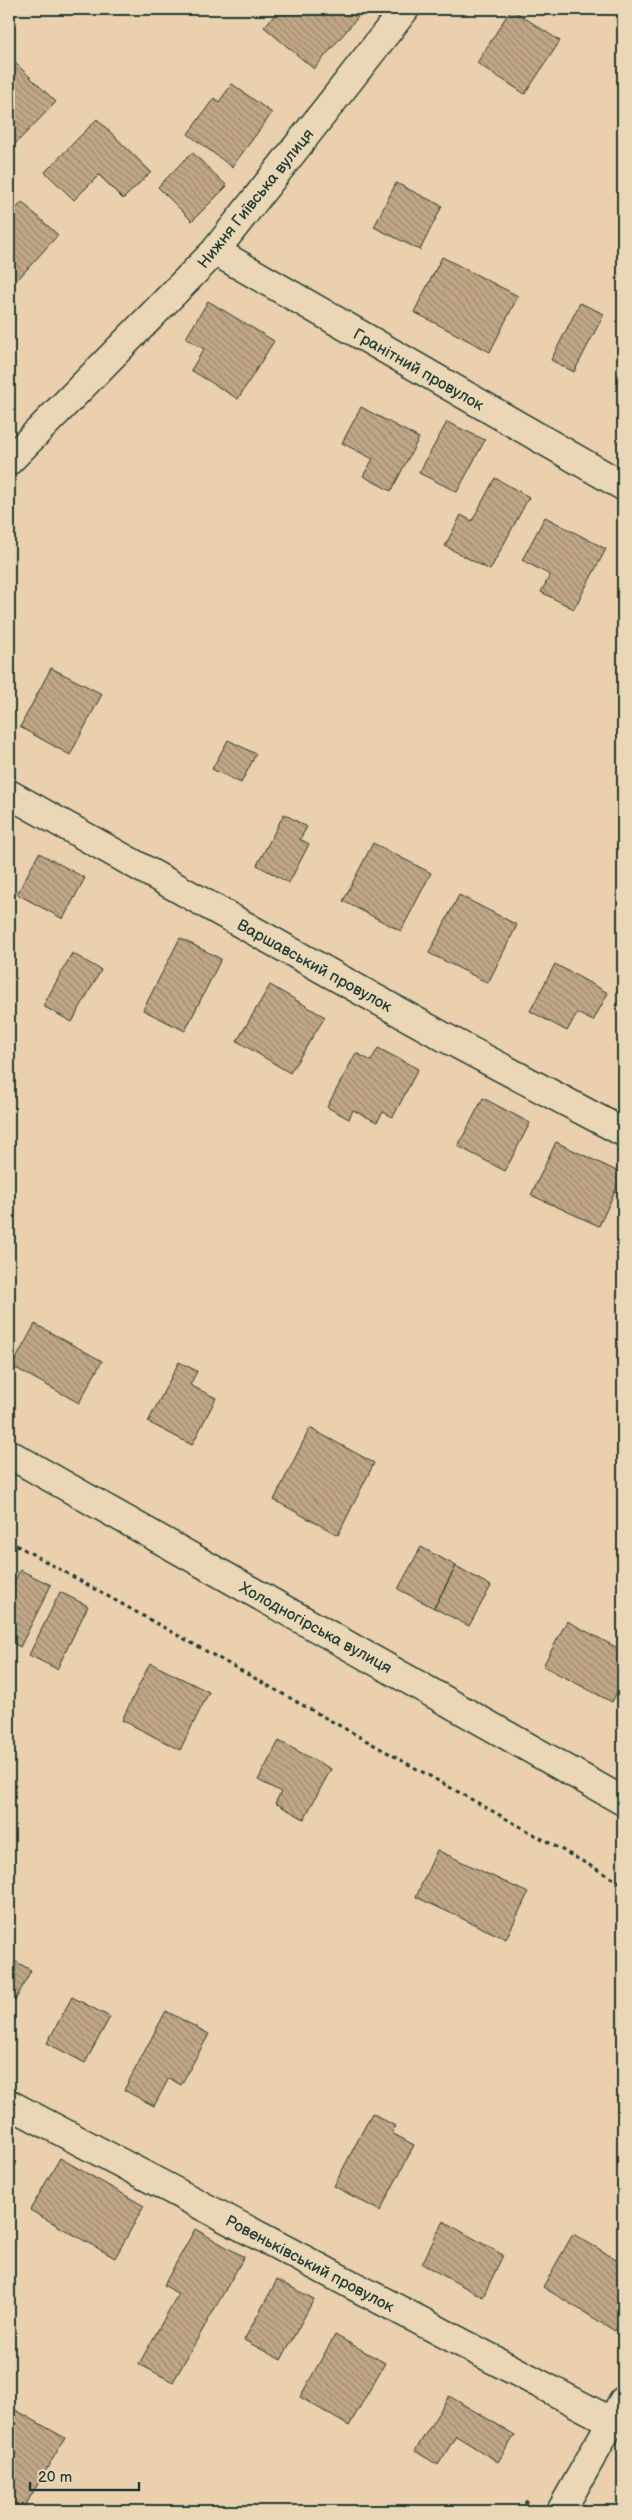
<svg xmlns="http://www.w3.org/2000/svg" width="632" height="2520" viewBox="0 0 632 2520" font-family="'Balsamiq Sans',sans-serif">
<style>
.building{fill:url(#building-back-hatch);stroke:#1f3d34}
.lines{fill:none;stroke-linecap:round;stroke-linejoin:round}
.street-casing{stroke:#1f3d34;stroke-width:31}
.secondary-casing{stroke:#1f3d34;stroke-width:31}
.path{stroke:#1f3d34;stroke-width:3;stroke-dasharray:4 4;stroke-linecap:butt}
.street{stroke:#ead7b5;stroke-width:28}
.secondary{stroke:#ead7b5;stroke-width:28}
.labels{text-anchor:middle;stroke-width:4;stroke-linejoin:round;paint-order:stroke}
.street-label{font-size:16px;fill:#1f3d34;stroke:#ead7b5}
</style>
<defs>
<pattern id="building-back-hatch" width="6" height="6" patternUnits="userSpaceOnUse" patternTransform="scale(1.25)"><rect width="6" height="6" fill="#c2a786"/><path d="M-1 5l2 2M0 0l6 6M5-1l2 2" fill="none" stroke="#9d896e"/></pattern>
</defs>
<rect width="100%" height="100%" fill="#ead0ad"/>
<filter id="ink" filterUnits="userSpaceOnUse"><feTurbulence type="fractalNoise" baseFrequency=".02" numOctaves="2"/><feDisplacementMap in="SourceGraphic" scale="10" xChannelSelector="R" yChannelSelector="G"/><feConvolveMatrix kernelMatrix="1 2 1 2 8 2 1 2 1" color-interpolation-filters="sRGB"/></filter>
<g filter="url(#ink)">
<!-- building -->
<path class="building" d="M 280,9 L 348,9 L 358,17 L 314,69 L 264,27 Z
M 511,9 L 560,41 L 525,94 L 477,63 Z
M 9,57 L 56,102 L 15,144 L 9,138 Z
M 232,84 L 272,113 L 232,167 L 188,134 L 214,98 L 219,102 Z
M 97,119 L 151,172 L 123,199 L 99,175 L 74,200 L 45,172 Z
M 192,152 L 227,186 L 192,221 L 158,187 Z
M 396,183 L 442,206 L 420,250 L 374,227 Z
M 22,202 L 58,235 L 9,289 L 9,217 Z
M 442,257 L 518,296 L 490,352 L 414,312 Z
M 208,301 L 274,341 L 238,399 L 191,370 L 204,349 L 186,338 Z
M 580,303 L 604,314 L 574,372 L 551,360 Z
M 361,407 L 419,438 L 391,491 L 363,476 L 373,459 L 342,443 Z
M 447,422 L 485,440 L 457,492 L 419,473 Z
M 495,478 L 529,497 L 490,570 L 445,546 L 461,515 L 472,521 Z
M 545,517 L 606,549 L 574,609 L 541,592 L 550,575 L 522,560 Z
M 51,668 L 102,694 L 70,755 L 20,727 Z
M 228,740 L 256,754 L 241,783 L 212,769 Z
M 284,814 L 307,827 L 300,839 L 309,844 L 289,883 L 257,865 Z
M 373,843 L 431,873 L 401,931 L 343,901 Z
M 39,853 L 85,878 L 63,919 L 17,894 Z
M 459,895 L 517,925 L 488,983 L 429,953 Z
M 180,938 L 221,959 L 185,1031 L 143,1010 Z
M 72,953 L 101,970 L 72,1022 L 43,1006 Z
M 555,964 L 608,993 L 593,1021 L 577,1013 L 567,1031 L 530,1011 Z
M 270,985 L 325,1017 L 290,1073 L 237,1041 Z
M 378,1048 L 418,1069 L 393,1117 L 383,1112 L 377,1122 L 353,1110 L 349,1119 L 327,1107 L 356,1053 L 371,1061 Z
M 483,1098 L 530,1123 L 505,1171 L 458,1146 Z
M 556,1142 L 623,1174 L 599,1226 L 531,1195 Z
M 35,1324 L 102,1361 L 79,1403 L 12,1366 Z
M 179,1362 L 197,1371 L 190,1385 L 216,1398 L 192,1445 L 148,1422 Z
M 310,1428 L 374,1463 L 338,1535 L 274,1500 Z
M 421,1547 L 456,1566 L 434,1608 L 398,1589 Z
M 456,1566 L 491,1586 L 469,1626 L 434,1608 Z
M 20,1570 L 51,1585 L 20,1647 L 9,1641 L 9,1592 Z
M 60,1592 L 88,1606 L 57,1669 L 29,1655 Z
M 567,1621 L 623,1651 L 623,1680 L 612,1702 L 543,1666 Z
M 150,1663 L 209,1692 L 180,1750 L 122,1720 Z
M 279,1741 L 331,1769 L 304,1819 L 275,1803 L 281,1792 L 258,1780 Z
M 437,1850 L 528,1893 L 506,1939 L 416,1897 Z
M 9,1958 L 31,1970 L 9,2012 Z
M 72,1997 L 110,2017 L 85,2063 L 47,2043 Z
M 166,2011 L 209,2034 L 181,2085 L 169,2078 L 154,2106 L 124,2090 Z
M 372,2113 L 395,2126 L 392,2133 L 414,2145 L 380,2211 L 334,2186 Z
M 60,2158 L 144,2206 L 115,2258 L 30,2210 Z
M 623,2197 L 623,2212 L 618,2209 Z
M 443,2221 L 503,2255 L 483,2297 L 422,2264 Z
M 195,2229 L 244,2257 L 173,2382 L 139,2364 L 178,2294 L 164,2285 Z
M 573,2234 L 623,2263 L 623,2314 L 615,2331 L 543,2287 Z
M 277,2280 L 314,2299 L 281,2360 L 244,2340 Z
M 335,2335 L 385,2363 L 349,2426 L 300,2397 Z
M 449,2396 L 515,2435 L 498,2462 L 456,2436 L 438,2465 L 415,2451 Z
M 14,2409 L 65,2438 L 22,2511 L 9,2511 L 9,2418 Z"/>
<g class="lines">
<!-- street casing -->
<g class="street-casing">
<path id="street" d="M 215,251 L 623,486
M 9,461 L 215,251 L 405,9
M 9,794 L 444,1037 L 623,1132
M 9,2104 L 612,2422"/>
</g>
<!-- secondary casing -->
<g class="secondary-casing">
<path id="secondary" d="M 9,1454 L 623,1801
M 561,2511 L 623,2401"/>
</g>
<!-- path -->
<path class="path" d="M 9,1541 L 623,1884
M 521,2511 L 529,2497"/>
<!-- street -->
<use href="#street" class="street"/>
<!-- secondary -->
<use href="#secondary" class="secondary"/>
</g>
</g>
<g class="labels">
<!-- street labels -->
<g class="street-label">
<text transform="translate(255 198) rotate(-51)" y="6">Нижня Гиївська вулиця</text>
<text transform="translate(419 369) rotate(30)" y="6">Гранітний провулок</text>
<text transform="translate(315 965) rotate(29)" y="6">Варшавський провулок</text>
<text transform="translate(316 1627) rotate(29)" y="6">Холодногірська вулиця</text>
<text transform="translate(310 2263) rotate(28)" y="6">Ровеньківський провулок</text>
</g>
</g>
<!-- margin -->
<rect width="632" height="2520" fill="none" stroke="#ead7b5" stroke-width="30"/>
<rect x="15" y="15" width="602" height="2490" fill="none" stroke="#1f3d34" stroke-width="2" filter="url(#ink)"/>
<!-- scale -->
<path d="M30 2482v8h109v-8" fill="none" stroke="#1f3d34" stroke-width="2.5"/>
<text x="38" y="2482" font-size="15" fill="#1f3d34" stroke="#ead7b5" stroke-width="4" paint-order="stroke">20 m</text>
</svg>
